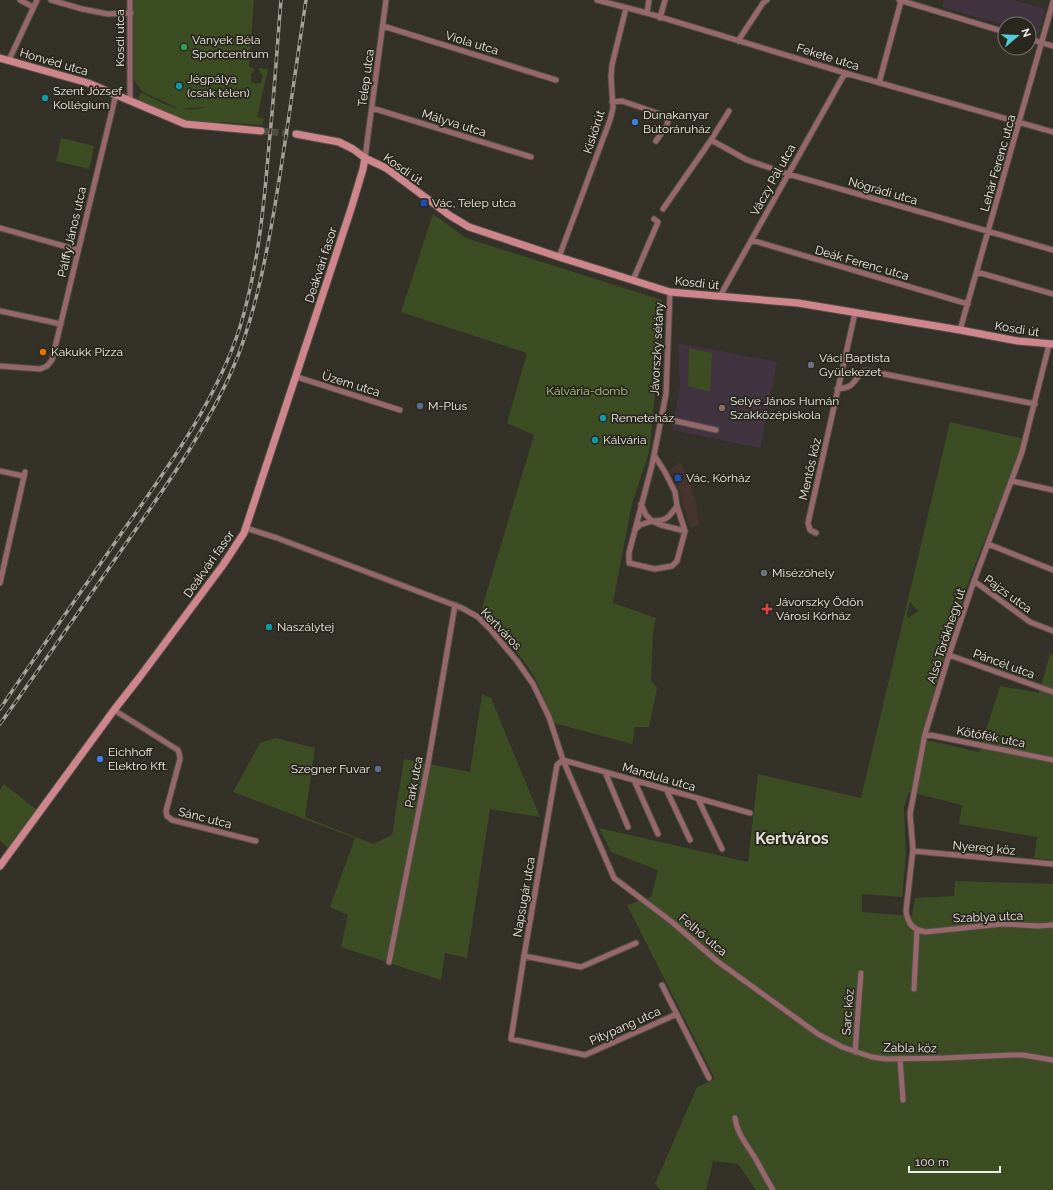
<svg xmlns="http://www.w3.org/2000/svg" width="1053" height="1190" viewBox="0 0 1053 1190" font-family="Raleway,sans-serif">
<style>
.commercial{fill:#473330}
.education{fill:#423340}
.green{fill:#3d4d23;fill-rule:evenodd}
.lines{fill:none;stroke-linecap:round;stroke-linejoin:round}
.secondary-tunnel{stroke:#504d44;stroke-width:7;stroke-dasharray:7 3.5;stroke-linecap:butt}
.street-casing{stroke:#524f46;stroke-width:7}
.secondary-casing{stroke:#524f46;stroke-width:9}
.street{stroke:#96686c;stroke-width:5}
.secondary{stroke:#ce868c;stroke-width:7}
.rail-casing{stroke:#a4a19a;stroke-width:3.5}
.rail{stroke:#2a271e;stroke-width:2;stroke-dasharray:6;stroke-linecap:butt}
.leisure-dot{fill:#2e9e5b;stroke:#2a271e;stroke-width:1.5}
.culture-dot{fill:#0f9aa8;stroke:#2a271e;stroke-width:1.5}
.shop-dot{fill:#3f7fe0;stroke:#2a271e;stroke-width:1.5}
.transit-dot{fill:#1a4fb4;stroke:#2a271e;stroke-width:1.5}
.food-dot{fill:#e8710a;stroke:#2a271e;stroke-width:1.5}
.worship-dot{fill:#6b7280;stroke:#2a271e;stroke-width:1.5}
.service-dot{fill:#5c6f8a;stroke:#2a271e;stroke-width:1.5}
.education-dot{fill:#8d6e63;stroke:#2a271e;stroke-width:1.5}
.health-dot{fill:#e0444e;stroke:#2a271e;stroke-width:1.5}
.labels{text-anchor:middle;stroke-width:3.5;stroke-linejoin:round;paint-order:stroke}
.street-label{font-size:12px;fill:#eeece6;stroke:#2a271e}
.poi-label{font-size:12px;fill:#eeece6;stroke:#2a271e;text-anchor:start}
.park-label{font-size:12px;fill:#afcc85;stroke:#2a271e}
.district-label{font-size:16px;font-weight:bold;fill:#e3e0d4;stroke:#2a271e}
</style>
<rect width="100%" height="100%" fill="#343128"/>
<!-- commercial -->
<path class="commercial" d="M 680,462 L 690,482 L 696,504 L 699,524 L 691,528 L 687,519 L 681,494 L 676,480 L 670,470 Z"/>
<!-- education -->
<path class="education" d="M 944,0 L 1014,0 L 1045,9 L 1039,34 L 1029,31 L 1029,24 L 1005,25 L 942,7 Z
M 678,343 L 777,362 L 760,448 L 672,430 L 680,386 Z"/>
<!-- green -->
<path class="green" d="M 134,0 L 242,0 L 228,85 L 222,97 L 228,86 L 242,0 L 254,0 L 249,67 L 254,68 L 254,71 L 251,74 L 251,81 C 254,84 257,84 261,83 L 263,76 L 260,72 L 259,68 L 268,69 L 257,117 L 264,119 L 262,125 L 222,122 L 207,122 L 180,120 L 167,112 L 138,100 L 141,92 C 162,103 180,115 204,107 L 180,109 L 143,92 L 134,80 Z
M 61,138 L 94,146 L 89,169 L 56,161 Z
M 433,214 L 466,238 L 662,300 L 653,416 L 649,452 L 632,504 L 613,603 L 656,618 L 653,634 L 651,680 L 657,688 L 649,727 L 635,727 L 632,744 L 554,723 C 548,709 543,695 537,682 C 524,656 502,636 479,618 L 534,435 L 507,423 L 527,353 L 401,312 Z
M 689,348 L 712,353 L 710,392 L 688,386 Z
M 950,422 L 1025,439 L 970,577 L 922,739 L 979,752 L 1000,686 L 1039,693 L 1050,654 L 1053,655 L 1053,860 L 1034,858 L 1037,837 L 959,824 L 962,805 L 909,792 L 904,807 L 906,854 L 902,897 L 862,894 L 862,912 L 912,916 L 915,898 L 954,896 L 955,881 L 1053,884 L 1053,1190 L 756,1190 L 738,1164 L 713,1161 L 706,1190 L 661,1190 L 655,1184 L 697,1087 L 715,1079 L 627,905 L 651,897 L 658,870 L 611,852 L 599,828 L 748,862 L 758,774 L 861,798 ZM 910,602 L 918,611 L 908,618 L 907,614 Z
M 482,694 L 491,698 L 540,817 L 490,809 L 467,958 L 445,953 L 441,980 L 341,947 L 348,915 L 330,907 L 355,838 L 233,792 L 260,743 L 276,738 L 315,748 L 305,817 L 373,844 L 392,835 L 404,759 L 470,772 Z
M 4,784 L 37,810 L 9,849 L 0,841 L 0,790 Z"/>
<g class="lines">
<!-- secondary-tunnel -->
<path class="secondary-tunnel" d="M 261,131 L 296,134"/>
<!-- street casing -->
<g class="street-casing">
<path id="street" d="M 20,0 L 33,7
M 51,0 L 82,9 L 108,14 L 131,13
M 130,0 L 130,100
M 597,0 L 647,13 L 845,73 L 1053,132
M 899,0 L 1005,32
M 647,13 L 649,0
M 660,18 L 665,0
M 383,26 L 556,80
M 1029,39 L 1053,46
M 738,41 L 763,3 L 767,0
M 9,60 L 37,0
M 879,83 L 901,1
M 612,102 L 622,101 L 663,115 C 666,118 669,121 667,125 L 656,141
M 372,108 L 531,157
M 711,140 L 747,160 L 788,174 L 1053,250
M 365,158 L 386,0
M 663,209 L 711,140 L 729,111
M 0,228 L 78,250
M 751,240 L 968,304
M 559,257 L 610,120 L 613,108 L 611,77 L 612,65 L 626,8
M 977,272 L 1053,294
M 633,280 L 658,222 L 654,219
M 670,292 L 666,394 L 652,465 L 629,553 L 629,563 L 655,569 L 672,566 L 677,561 L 685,531 L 677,506
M 720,296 L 845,73
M 0,311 L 61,324
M 960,330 L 1053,2
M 1049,345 L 1022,452 L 974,581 L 949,655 L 925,734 L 910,814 L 913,849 L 906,911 C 908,924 912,929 925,932 L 1002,924 L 1039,926 L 1053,925
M 0,366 L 40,369 L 47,366 L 52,360 L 116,94
M 297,377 L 400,410
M 837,389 C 856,387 851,383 863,371 L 869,371 L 1035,404
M 662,418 L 716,430
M 0,471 L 23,476
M 1012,481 L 1053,490
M 641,504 L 646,515 L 652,521 C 667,521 669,517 677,506 L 675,492 L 665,472 L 654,455
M 246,528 L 277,538 L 462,608 L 478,617 L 490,629 L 517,661 L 533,684 L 549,717 L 563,760 L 614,878 L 672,922 L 717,961 L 818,1034 L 842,1047 L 872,1057 L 886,1059 L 944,1058 L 1011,1055 L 1023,1055 L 1053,1060
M 635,530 L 640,525 L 652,521 L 661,525 L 685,531
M 816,533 L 810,530 L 808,523 L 855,313
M 988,544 L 1053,570
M 974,581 L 1030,622 L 1053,631
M 0,583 L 25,472
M 949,655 L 1053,692
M 114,710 L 178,750 L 179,753 L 180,759 L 166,811 L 167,816 L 172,820 L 256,841
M 925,734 L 1053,760
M 563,760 L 557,765 L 524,956 L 511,1039 L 585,1055 L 677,1014
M 563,760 L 750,813
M 605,772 L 628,827
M 634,780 L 658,834
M 666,789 L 690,840
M 698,799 L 722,849
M 913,851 L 1053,864
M 524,956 L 581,967 L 636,943
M 389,962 L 428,764 L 455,605
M 662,985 L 709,1078
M 914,989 L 917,930
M 855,1052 L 861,973
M 900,1059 L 903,1100
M 735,1118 C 737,1136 751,1149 759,1165 C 764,1174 768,1182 773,1190"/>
</g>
<!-- secondary casing -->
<g class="secondary-casing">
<path id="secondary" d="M 0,58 L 88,83 L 185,124 L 261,131
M 296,134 L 339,142 L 353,149 L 365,158 L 386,168 L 449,215 L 469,227 L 559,257 L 670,292 L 798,303 L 960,330 L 1018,341 L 1053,344
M 0,866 L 114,710 L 139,678 L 223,565 L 244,533 L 351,209 L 363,169 L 365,158"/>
</g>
<!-- street -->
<use href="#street" class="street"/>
<!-- secondary -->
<use href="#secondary" class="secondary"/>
<!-- rail casing -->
<g class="rail-casing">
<path id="rail" d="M 0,709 C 40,650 81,592 121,534 C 166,470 216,402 240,327 C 258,268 264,206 269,145 C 274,97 277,48 281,0
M 0,724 C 43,664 85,603 127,542 C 168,483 211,424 238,356 C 257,305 267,253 276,199 C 287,133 296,66 306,0"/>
</g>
<!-- rail -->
<use href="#rail" class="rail"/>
</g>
<!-- markers -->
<circle class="leisure-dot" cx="184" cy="47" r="4"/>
<g class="culture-dot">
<circle cx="179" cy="86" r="4"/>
<circle cx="45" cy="98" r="4"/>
<circle cx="603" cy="418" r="4"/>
<circle cx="595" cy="440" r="4"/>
<circle cx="269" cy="627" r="4"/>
</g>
<g class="shop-dot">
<circle cx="635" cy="122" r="4"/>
<circle cx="100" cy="759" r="4"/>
</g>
<g class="transit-dot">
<rect x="420" y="199" width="8" height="8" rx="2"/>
<rect x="674" y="474" width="8" height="8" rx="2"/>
</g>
<circle class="food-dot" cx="43" cy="352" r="4"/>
<g class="worship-dot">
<circle cx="811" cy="365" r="4"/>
<circle cx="764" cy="573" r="4"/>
</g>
<g class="service-dot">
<circle cx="420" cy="406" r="4"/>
<circle cx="378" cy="769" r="4"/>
</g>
<circle class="education-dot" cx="722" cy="408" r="4"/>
<path class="health-dot" d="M765 603h4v4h4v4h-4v4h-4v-4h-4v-4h4z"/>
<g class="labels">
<!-- street labels -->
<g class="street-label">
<text transform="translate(120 38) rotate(-90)" y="4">Kosdi utca</text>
<text transform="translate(472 43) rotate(17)" y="4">Viola utca</text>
<text transform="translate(828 57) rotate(17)" y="4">Fekete utca</text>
<text transform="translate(54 62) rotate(16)" y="4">Honvéd utca</text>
<text transform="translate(366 78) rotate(-82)" y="4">Telep utca</text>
<text transform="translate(454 123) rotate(17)" y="4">Mályva utca</text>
<text transform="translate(594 132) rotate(-72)" y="4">Kiskörút</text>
<text transform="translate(998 163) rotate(-74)" y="4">Lehár Ferenc utca</text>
<text transform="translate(403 169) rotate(35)" y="4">Kosdi út</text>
<text transform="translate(773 180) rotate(-61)" y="4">Váczy Pál utca</text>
<text transform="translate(883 191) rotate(16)" y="4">Nógrádi utca</text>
<text transform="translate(72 232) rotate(-77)" y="4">Pálffy János utca</text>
<text transform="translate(862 263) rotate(16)" y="4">Deák Ferenc utca</text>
<text transform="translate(321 265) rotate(-72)" y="4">Deákvári fasor</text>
<text transform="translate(697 283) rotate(6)" y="4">Kosdi út</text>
<text transform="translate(1017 329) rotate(9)" y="4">Kosdi út</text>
<text transform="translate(657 349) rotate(-87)" y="4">Jávorszky sétány</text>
<text transform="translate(351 384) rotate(17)" y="4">Üzem utca</text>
<text transform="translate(810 469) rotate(-77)" y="4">Mentős köz</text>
<text transform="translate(209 564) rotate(-55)" y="4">Deákvári fasor</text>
<text transform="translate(1008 594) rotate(36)" y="4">Pajzs utca</text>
<text transform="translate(501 629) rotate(46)" y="4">Kertváros</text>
<text transform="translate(946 636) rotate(-72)" y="4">Alsó Törökhegy út</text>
<text transform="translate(1004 664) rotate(20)" y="4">Páncél utca</text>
<text transform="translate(991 737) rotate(11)" y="4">Kötőfék utca</text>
<text transform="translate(659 777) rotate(16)" y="4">Mandula utca</text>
<text transform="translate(414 782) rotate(-79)" y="4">Park utca</text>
<text transform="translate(205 818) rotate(14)" y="4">Sánc utca</text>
<text transform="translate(984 848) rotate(5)" y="4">Nyereg köz</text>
<text transform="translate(524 897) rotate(-80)" y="4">Napsugár utca</text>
<text transform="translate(988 917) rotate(-2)" y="4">Szablya utca</text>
<text transform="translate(703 935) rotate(40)" y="4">Felhő utca</text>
<text transform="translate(848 1012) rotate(-86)" y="4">Sarc köz</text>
<text transform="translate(625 1026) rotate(-24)" y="4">Pitypang utca</text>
<text transform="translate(910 1048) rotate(1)" y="4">Zabla köz</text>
</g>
<!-- poi labels -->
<g class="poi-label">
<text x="192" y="44">Vanyek Béla<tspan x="192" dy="14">Sportcentrum</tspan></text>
<text x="187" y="83">Jégpálya<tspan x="187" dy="14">(csak télen)</tspan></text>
<text x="53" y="95">Szent József<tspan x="53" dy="14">Kollégium</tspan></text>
<text x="643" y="119">Dunakanyar<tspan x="643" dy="14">Bútoráruház</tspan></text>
<text x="432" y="207">Vác, Telep utca</text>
<text x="51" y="356">Kakukk Pizza</text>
<text x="819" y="362">Váci Baptista<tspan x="819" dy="14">Gyülekezet</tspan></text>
<text x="730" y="405">Selye János Humán<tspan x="730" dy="14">Szakközépiskola</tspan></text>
<text x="428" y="410">M-Plus</text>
<text x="611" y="422">Remeteház</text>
<text x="603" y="444">Kálvária</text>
<text x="686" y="482">Vác, Kórház</text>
<text x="772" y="577">Misézőhely</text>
<text x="776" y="606">Jávorszky Ödön<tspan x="776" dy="14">Városi Kórház</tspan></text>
<text x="277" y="631">Naszálytej</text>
<text x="108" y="756">Eichhoff<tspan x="108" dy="14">Elektro Kft.</tspan></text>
<text x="370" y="773" text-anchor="end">Szegner Fuvar</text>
</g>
<!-- park labels -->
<g class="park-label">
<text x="587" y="395">Kálvária-domb</text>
</g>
<!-- district labels -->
<g class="district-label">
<text x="792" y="844">Kertváros</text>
</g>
</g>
<!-- north arrow -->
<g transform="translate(1017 36) rotate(71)"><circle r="19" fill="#2a271e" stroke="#78766e"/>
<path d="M0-3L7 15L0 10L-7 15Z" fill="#52ccd5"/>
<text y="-6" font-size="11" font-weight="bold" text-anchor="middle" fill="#eeece6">N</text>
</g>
<!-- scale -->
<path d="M909 1166v6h91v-6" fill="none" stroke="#eeece6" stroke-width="2"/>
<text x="915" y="1166" font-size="12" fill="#eeece6" stroke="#2a271e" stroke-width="3" paint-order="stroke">100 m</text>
</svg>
